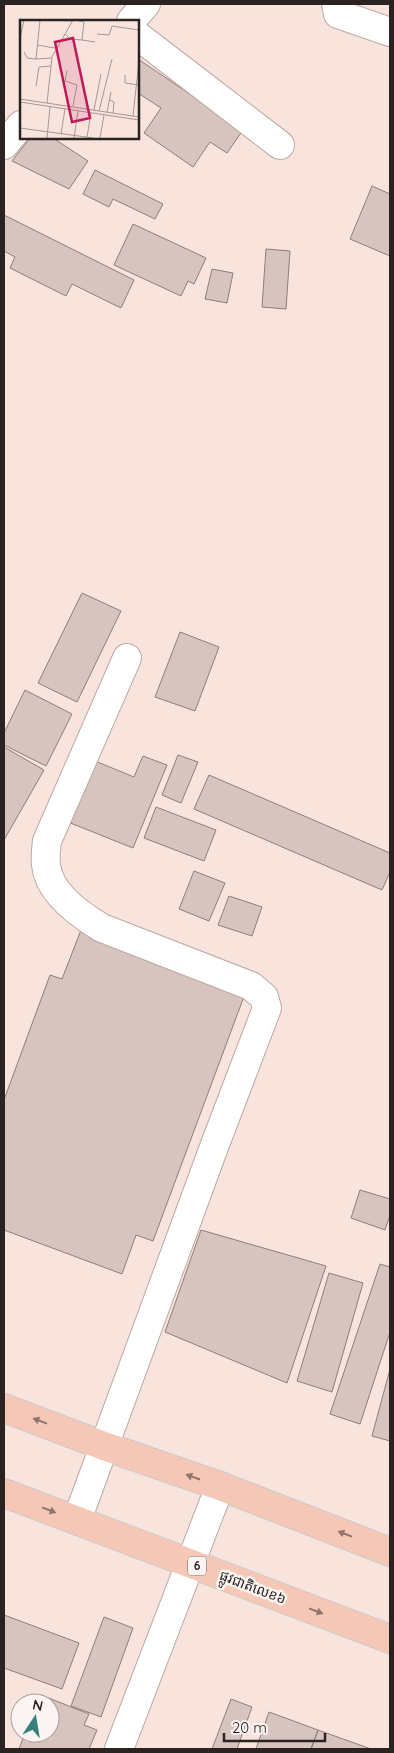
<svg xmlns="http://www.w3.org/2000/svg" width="394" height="1753" viewBox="0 0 394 1753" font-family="Quicksand,'Noto Sans Khmer',sans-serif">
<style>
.building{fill:#d7c4be;stroke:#8f7d77}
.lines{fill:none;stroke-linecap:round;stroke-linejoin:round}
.minor-casing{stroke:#bca9a3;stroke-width:30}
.major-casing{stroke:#cccaca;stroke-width:30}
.minor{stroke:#fff;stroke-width:28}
.major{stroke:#f5c7b7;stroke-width:28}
.oneway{fill:#90756c}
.labels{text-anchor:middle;stroke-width:5;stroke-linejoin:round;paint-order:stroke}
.shield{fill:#fcf4f2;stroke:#696260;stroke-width:1}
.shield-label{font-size:12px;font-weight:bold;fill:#2a2321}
.street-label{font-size:14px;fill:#2a2321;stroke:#fcf4f2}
.inset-road{fill:none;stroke:#a69792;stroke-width:1}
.view{fill:#c2185b;fill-opacity:0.15;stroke:#c2185b;stroke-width:2.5}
.inset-edge{fill:none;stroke:#2a2321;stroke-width:2.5}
</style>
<rect width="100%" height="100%" fill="#f8e4dd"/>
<!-- building -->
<path class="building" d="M 138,59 L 243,130 L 227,153 L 210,142 L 193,167 L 144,133 L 161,108 L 138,93 Z
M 30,138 L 53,138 L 88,161 L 69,189 L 12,161 Z
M 95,170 L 163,204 L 155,219 L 113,199 L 109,207 L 83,194 Z
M 372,186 L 390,194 L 390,256 L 350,239 Z
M 4,215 L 134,280 L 121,308 L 72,284 L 66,296 L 10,268 L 15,257 L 4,251 Z
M 133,224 L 206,258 L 194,284 L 188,281 L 181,296 L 114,265 Z
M 266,249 L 290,251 L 286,309 L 262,307 Z
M 212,269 L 233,273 L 227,303 L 205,299 Z
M 82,593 L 121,611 L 77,702 L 38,683 Z
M 180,632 L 219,647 L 195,711 L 155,697 Z
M 25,690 L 72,714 L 46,766 L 4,745 L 4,733 Z
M 4,747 L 44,770 L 4,840 Z
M 178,755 L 198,762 L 181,803 L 162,795 Z
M 143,756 L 167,765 L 133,848 L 63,820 L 88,758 L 134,777 Z
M 209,775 L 390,853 L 390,872 L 382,890 L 194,809 Z
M 156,807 L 216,830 L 204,861 L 144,838 Z
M 194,871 L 225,883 L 209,921 L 179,909 Z
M 229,896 L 262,907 L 252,936 L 218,925 Z
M 81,930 L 246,991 L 153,1241 L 136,1235 L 122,1274 L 4,1230 L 4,1100 L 50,975 L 62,979 Z
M 360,1190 L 390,1199 L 390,1215 L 385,1230 L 351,1218 Z
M 201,1230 L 326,1266 L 287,1383 L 165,1332 Z
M 380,1264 L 390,1267 L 390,1332 L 360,1424 L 330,1414 Z
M 329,1273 L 363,1283 L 332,1392 L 297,1381 Z
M 390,1369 L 390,1441 L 372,1436 Z
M 4,1615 L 79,1643 L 62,1689 L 4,1668 Z
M 104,1617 L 133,1628 L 101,1717 L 71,1706 Z
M 41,1695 L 89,1714 L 84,1725 L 97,1730 L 89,1749 L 19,1749 L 25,1733 L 50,1733 L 50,1703 L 37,1703 Z
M 231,1699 L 252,1707 L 237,1749 L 212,1749 Z
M 269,1712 L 318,1730 L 311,1749 L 256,1749 Z
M 318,1730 L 371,1749 L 311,1749 Z"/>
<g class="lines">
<!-- minor casing -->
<g class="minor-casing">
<path id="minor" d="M 336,4 L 338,14 L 390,32
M 131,21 L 146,4
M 138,36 L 280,145
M 4,145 L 21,125
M 77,1520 L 214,1147 L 267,1008 L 264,997 L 251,986 L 102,928 C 80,915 49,893 46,865 C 45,857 46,849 47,841 L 127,658
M 119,1749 L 220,1486"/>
</g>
<!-- major casing -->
<g class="major-casing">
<path id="major" d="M 4,1408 L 104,1446 L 220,1486 L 390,1552
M 4,1493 L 390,1639"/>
</g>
<!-- minor -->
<use href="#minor" class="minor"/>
<!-- major -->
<use href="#major" class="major"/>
</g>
<!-- one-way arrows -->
<defs><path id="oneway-solid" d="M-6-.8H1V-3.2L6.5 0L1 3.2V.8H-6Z" transform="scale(1.25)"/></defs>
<g class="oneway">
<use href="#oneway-solid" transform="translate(40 1421) rotate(-159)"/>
<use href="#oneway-solid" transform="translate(193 1477) rotate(-161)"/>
<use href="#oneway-solid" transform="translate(49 1510) rotate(21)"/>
<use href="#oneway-solid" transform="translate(345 1534) rotate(-159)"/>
<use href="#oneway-solid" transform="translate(316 1611) rotate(21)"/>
</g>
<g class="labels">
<!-- shield labels -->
<rect class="shield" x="188" y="1556.5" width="18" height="19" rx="4"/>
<g class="shield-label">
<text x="197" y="1570">6</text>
</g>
<!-- street labels -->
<g class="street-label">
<text transform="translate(253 1587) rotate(21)" y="5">ផ្លូវជាតិលេខ៦</text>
</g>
</g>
<!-- overview -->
<g transform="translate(20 20)">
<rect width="119" height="119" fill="#f8e4dd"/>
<path class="inset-road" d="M 20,0 L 16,39 L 31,38M 25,0 L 53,1M 55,0 L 64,2 L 62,20 L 75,22M 45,14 L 50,19 L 62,20M 77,14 L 89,15 L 92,6 L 119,10M 0,18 L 4,0M 17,25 L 35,28M 4,32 L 7,38 L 16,39M 47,50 L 45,61 L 57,65 L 53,86M 105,55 L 105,63 L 119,65M 16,66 L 19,47 L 31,46M 0,79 L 119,97M 90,80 L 94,82 L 93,93M 0,82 L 119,100M 27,83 L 32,37 L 53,0M 74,90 L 81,54M 79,91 L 92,39M 87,92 L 91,72M 113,96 L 119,41M 0,108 L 73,118M 41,114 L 45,89M 67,117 L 71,93M 27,118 L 30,87M 54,118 L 58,91M 80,118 L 84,95"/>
<path class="view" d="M 53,18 L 70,98 L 52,102 L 35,22 Z"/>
<rect width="119" height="119" class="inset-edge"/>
</g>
<!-- border -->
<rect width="394" height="1753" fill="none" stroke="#2a2321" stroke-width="10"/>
<!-- north arrow -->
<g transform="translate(35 1718) rotate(12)"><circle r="24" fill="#fcf4f2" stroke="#a8a09e"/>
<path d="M0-4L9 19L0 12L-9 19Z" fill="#377f7b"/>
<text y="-8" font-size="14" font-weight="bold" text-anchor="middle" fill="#2a2321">N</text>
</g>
<!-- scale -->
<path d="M224 1733v8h101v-8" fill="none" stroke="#2a2321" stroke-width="2.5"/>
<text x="232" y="1733" font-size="15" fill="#2a2321" stroke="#fcf4f2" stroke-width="4" paint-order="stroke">20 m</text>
</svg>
